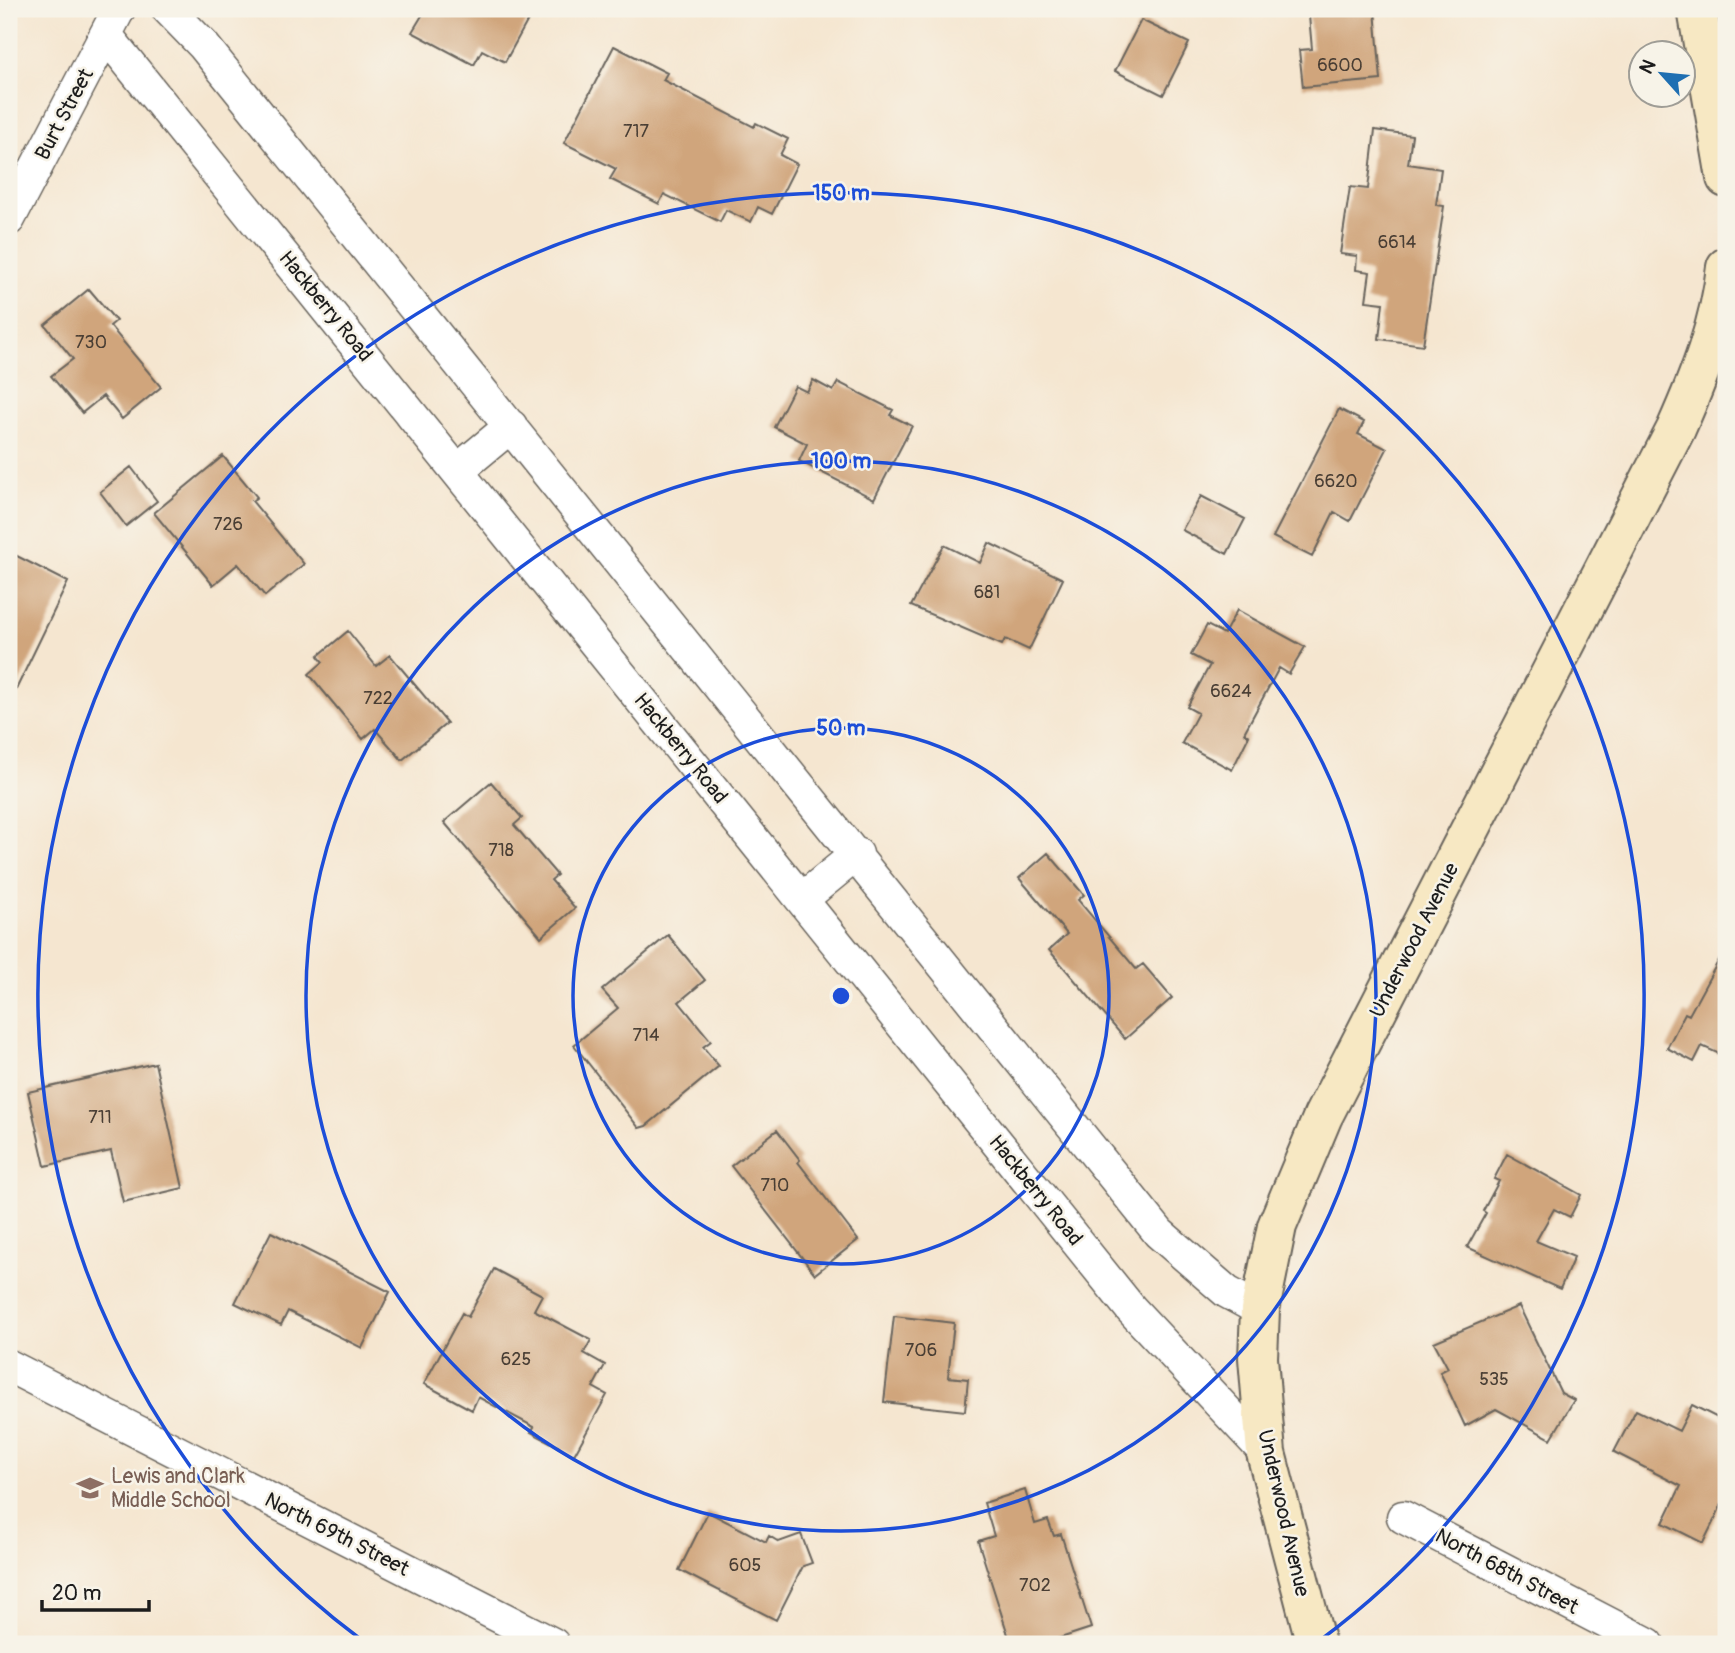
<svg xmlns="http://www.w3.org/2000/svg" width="1735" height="1653" viewBox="0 0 1735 1653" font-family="Pangolin,sans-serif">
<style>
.building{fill:#d0a57c}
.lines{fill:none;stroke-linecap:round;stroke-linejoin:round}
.street-casing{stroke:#68635b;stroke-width:35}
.secondary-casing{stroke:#68635b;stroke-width:42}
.street{stroke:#fff;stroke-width:32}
.secondary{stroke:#f7e8c3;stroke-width:38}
.ring{fill:none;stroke:#1d4ed8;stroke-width:3.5}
.labels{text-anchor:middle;stroke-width:5;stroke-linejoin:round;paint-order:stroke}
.number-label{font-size:18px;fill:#493e34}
.street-label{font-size:21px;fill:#1c1c1c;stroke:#f7f3e8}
.education-label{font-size:21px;fill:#785e54;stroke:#f7f3e8;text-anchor:start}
.centre{fill:#1d4ed8;stroke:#f7f3e8;stroke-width:3.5}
.ring-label{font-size:21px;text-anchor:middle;font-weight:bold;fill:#1d4ed8;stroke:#f7f3e8;stroke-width:5;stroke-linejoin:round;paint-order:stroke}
</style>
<rect width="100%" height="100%" fill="#f7f3e8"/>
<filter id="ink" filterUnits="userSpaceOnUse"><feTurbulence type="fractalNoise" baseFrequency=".0143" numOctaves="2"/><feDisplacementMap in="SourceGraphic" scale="14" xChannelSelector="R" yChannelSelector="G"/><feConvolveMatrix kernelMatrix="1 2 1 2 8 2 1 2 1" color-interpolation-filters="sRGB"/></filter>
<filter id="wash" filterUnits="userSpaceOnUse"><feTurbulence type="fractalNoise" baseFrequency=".00686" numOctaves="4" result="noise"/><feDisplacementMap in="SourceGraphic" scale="28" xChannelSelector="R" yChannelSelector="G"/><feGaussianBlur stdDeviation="1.57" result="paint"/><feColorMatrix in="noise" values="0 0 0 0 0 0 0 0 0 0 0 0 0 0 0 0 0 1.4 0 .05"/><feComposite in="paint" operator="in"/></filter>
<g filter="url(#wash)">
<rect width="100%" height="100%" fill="#f5e6d0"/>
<g id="blocks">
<!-- building -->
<path class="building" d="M 426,9 L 534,9 L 505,62 L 482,50 L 474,65 L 412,32 Z
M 1375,10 L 1381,80 L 1303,87 L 1299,50 L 1312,49 L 1309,16 Z
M 1141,20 L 1189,43 L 1163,95 L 1115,71 Z
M 614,46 L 667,73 L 663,80 L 754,127 L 756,123 L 788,139 L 780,155 L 797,164 L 772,214 L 758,207 L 751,222 L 726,210 L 720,222 L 664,194 L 659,204 L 610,179 L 616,169 L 564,143 Z
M 1375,130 L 1412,135 L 1408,164 L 1441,169 L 1436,205 L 1444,206 L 1423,345 L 1379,339 L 1383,303 L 1366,301 L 1370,272 L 1356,270 L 1357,256 L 1340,254 L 1350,187 L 1368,189 Z
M 89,289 L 116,321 L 110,326 L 161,387 L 122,419 L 103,396 L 82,413 L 51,376 L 73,359 L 45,325 Z
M 813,380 L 833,391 L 838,382 L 893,410 L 890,415 L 912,426 L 874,499 L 799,461 L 807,444 L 774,427 L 795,386 L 807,392 Z
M 1339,409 L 1364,422 L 1358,434 L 1387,449 L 1350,521 L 1334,512 L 1312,557 L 1273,537 Z
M 223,456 L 257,497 L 252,501 L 304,564 L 265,596 L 238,564 L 213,585 L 154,513 Z
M 131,467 L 157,501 L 126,526 L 100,492 Z
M 1201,496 L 1245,519 L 1227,554 L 1182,530 Z
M 989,543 L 1063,579 L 1029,650 L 1005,639 L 1002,645 L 911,606 L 944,545 L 980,563 Z
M 9,552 L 68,582 L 9,704 Z
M 1237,610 L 1305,647 L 1289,674 L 1279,668 L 1244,733 L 1249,736 L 1232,770 L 1182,743 L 1198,713 L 1187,707 L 1210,665 L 1191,655 L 1207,625 L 1224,634 Z
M 348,631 L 376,666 L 390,655 L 447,723 L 402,760 L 375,729 L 363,739 L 309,674 L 323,662 L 318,656 Z
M 491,782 L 522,818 L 514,825 L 557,875 L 551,880 L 575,908 L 541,937 L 444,822 Z
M 1048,853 L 1084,895 L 1078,900 L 1136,969 L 1143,964 L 1172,998 L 1125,1039 L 1049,950 L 1067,934 L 1019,878 Z
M 668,935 L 705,980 L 679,1002 L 711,1041 L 703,1047 L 719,1066 L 646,1126 L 639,1128 L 574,1045 L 618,1008 L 602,990 Z
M 1726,947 L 1726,1057 L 1702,1046 L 1694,1062 L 1667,1048 L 1685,1013 L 1689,1015 Z
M 155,1063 L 183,1188 L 123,1202 L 111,1151 L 45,1166 L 28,1092 Z
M 777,1130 L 800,1160 L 798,1162 L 858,1240 L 815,1274 L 731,1166 Z
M 1507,1154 L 1581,1195 L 1570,1217 L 1554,1209 L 1536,1241 L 1574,1257 L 1560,1289 L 1467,1247 L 1486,1213 L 1483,1211 L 1499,1181 L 1494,1179 Z
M 271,1232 L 390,1292 L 362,1348 L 288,1311 L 281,1325 L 235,1303 Z
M 494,1269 L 542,1295 L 534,1310 L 591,1340 L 584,1353 L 605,1365 L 593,1387 L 607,1395 L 574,1455 L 531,1432 L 534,1427 L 478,1397 L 472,1410 L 424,1384 L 462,1313 L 468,1317 Z
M 1519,1306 L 1561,1393 L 1574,1400 L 1551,1439 L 1496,1409 L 1465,1426 L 1440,1372 L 1448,1368 L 1434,1342 Z
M 894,1316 L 954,1323 L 948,1377 L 968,1379 L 965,1411 L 884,1402 Z
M 1692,1405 L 1726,1422 L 1726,1496 L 1703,1543 L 1663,1523 L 1681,1486 L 1614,1452 L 1636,1410 L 1679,1431 Z
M 1025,1490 L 1035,1524 L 1048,1520 L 1054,1536 L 1061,1534 L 1091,1628 L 1042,1644 L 1011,1644 L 978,1541 L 994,1536 L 984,1503 Z
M 708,1512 L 766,1542 L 769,1536 L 779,1542 L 801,1534 L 812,1563 L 803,1566 L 776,1620 L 679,1570 Z"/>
</g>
</g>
<g filter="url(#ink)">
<use href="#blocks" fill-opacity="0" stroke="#68635b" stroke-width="2"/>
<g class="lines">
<!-- street casing -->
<g class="street-casing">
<path id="street" d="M 168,9 L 203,45 L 1159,1233 L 1227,1292 L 1260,1310
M 106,35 L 1131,1309 L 1266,1453
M 9,219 L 119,9
M 458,470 L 511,426
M 802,899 L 857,854
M 9,1366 L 553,1644
M 1403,1517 L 1648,1644"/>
</g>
<!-- secondary casing -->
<g class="secondary-casing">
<path id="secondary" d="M 1697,9 L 1726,178
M 1316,1644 L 1266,1453 L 1258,1358 L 1260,1310 L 1277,1226 L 1323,1116 L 1676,429 C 1699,377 1720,324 1726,267"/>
</g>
<!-- street -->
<use href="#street" class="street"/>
<!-- secondary -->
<use href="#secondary" class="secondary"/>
</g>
</g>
<!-- distance rings -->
<g class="ring">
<circle cx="841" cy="996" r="268"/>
<circle cx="841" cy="996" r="535"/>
<path d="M363 1641A803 803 0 1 1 1319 1641"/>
</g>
<!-- icons -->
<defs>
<g id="school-bare" transform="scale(2.1)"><path d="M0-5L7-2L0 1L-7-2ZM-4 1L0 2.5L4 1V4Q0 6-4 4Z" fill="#8d6e63" stroke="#f7f3e8" stroke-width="2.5" paint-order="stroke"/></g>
</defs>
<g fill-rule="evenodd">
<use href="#school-bare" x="90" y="1488"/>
</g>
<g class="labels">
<!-- number labels -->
<g class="number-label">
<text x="1340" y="71">6600</text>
<text x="636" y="137">717</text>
<text x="1397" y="248">6614</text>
<text x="91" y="348">730</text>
<text x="1336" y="487">6620</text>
<text x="228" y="530">726</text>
<text x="987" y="598">681</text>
<text x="1231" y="697">6624</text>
<text x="378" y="704">722</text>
<text x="501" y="856">718</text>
<text x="646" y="1041">714</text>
<text x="100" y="1123">711</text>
<text x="775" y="1191">710</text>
<text x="921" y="1356">706</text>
<text x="516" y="1365">625</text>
<text x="1494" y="1385">535</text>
<text x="745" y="1571">605</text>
<text x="1035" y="1591">702</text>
</g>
<!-- street labels -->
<g class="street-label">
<text transform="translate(64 114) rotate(-62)" y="7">Burt Street</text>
<text transform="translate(326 306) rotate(51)" y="7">Hackberry Road</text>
<text transform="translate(681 748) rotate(51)" y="7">Hackberry Road</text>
<text transform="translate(1414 940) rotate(-63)" y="7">Underwood Avenue</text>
<text transform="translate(1036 1190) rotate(51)" y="7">Hackberry Road</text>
<text transform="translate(1284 1513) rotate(77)" y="7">Underwood Avenue</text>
<text transform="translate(337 1534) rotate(27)" y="7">North 69th Street</text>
<text transform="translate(1507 1571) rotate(28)" y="7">North 68th Street</text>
</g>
<!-- education labels -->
<g class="education-label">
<text x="111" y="1483">Lewis and Clark<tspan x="111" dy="24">Middle School</tspan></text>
</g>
</g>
<circle cx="841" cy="996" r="10" class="centre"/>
<g class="ring-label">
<text x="841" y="200">150 m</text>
<text x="841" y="468">100 m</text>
<text x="841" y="735">50 m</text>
</g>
<!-- margin -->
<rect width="1735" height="1653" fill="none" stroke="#f7f3e8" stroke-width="35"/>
<!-- north arrow -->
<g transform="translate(1662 74) rotate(297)"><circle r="33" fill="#f7f3e8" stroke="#9f9d96" stroke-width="2"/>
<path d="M0-5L12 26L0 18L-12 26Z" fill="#1f6fb2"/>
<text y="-10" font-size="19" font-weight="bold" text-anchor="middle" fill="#1c1c1c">N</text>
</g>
<!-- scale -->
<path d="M42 1600v10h107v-10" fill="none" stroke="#1c1c1c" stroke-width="3.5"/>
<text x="52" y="1600" font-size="21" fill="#1c1c1c" stroke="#f7f3e8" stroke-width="5" paint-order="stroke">20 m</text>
</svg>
